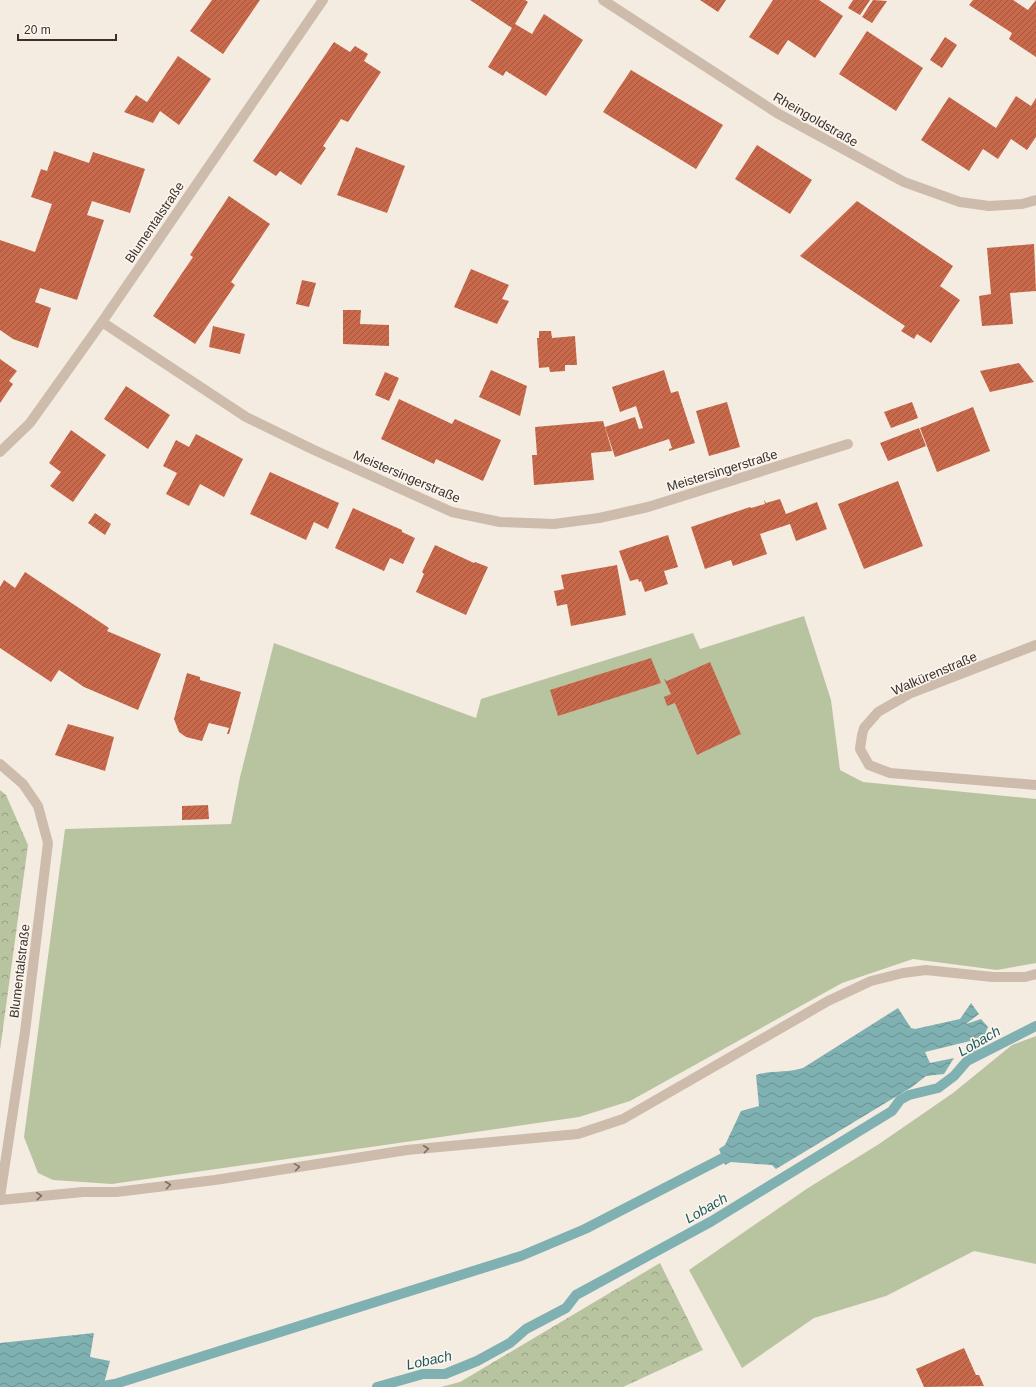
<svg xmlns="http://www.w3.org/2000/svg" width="1036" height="1387" viewBox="0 0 1036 1387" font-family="Arial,sans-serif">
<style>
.forest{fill:url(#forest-crowns)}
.garden{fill:#b8c4a0}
.water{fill:url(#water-waves)}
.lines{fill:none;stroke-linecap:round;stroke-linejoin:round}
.stream{stroke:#7fb0b2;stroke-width:10}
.building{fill:url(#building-hatch)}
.minor{stroke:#cdbbac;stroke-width:10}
.oneway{stroke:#7d6f65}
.labels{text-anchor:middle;stroke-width:3.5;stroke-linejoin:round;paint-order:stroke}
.street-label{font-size:13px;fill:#3b302b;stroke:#fbf5ee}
.water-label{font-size:14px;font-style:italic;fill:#1f5a5e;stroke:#fbf5ee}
</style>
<defs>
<pattern id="forest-crowns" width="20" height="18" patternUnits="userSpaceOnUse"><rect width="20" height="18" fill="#b8c4a0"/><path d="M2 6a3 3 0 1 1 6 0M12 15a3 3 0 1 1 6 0" fill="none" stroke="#97a083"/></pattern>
<pattern id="water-waves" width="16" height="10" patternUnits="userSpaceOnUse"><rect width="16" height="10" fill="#7fb0b2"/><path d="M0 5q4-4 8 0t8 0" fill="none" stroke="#699091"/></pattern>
<pattern id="building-hatch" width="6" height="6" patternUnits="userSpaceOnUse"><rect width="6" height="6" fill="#c8694b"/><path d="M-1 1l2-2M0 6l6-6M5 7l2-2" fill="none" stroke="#a4573f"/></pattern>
</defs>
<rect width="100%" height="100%" fill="#f4ebe1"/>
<!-- forest -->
<path class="forest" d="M 0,790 L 6,795 L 28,845 L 0,1050 Z
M 660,1263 L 703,1350 L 623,1387 L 441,1387 L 460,1382 Z"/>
<!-- garden -->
<path class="garden" d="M 804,616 L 831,700 L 840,770 L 863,782 L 1036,799 L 1036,963 L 997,970 L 913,959 L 842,983 L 630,1101 L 579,1117 L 112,1184 L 53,1180 L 38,1173 L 24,1137 L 65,829 L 231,824 L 240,777 L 274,643 L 476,718 L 481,699 L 693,633 L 700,649 Z
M 1036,1036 L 1036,1264 L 974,1251 L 886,1296 L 814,1318 L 742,1368 L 689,1270 L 808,1188 L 879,1144 L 953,1093 L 1012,1045 Z"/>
<!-- water -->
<path class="water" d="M 971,1003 L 979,1014 L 966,1024 L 981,1019 L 988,1027 L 981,1043 L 970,1041 L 925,1052 L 930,1063 L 954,1058 L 944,1074 L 926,1076 L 912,1087 L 776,1169 L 772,1165 L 731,1162 L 725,1165 L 719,1149 L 725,1145 L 741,1111 L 759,1106 L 756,1075 C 772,1070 788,1073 803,1068 L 898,1008 L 911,1028 L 915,1029 L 960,1019 Z
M 94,1333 L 90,1357 L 110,1361 L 103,1387 L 0,1387 L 0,1343 Z"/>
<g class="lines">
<!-- stream -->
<path class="stream" d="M 967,1061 L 976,1042
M 103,1386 L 115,1384 L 521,1256 L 585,1229 L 723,1158
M 377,1387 L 423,1374 L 445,1374 L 477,1361 L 510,1343 L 526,1329 L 566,1308 L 576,1295 L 712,1221 L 892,1111 L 900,1100 L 909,1095 L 938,1088 L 954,1076 L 967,1061 L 1036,1026"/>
</g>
<!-- building -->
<path class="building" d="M 212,0 L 260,0 L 223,54 L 190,31 Z
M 470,0 L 525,0 L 528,2 L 515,24 L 532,34 L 544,14 L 583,40 L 546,96 L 506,71 L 503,76 L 488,67 L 512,28 Z
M 700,0 L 726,0 L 718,12 Z
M 773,0 L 819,0 L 843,16 L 815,58 L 788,40 L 778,55 L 749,37 Z
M 853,0 L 870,0 L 860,15 L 848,8 Z
M 873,0 L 887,1 L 872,23 L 862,17 Z
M 973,0 L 1013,0 L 1028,10 L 1036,0 L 1036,57 L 1009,39 L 1012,33 L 969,5 Z
M 867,31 L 923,68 L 896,111 L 839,74 Z
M 945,37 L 957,45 L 942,68 L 930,60 Z
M 334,42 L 350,52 L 355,46 L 368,54 L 364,61 L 381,72 L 348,122 L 341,119 L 323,146 L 326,148 L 301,185 L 280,171 L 276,176 L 253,161 Z
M 178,56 L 211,79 L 179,125 L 160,111 L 153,123 L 124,112 L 136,95 L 147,102 Z
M 631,70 L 723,125 L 696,169 L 603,112 Z
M 1016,96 L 1031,106 L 1036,98 L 1036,137 L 1027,150 L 1011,139 L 998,159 L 983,149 L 969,171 L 921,140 L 949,97 L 996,128 Z
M 757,145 L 812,180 L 790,214 L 735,179 Z
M 356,147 L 405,166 L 387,213 L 337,195 Z
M 54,151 L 89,163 L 93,152 L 145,169 L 130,213 L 92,201 L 87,215 L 104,220 L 77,300 L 40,288 L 35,302 L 51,308 L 38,348 L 13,339 L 0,330 L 0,240 L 35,252 L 52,204 L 31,197 L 41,169 L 47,171 Z
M 229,196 L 270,224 L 231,282 L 235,285 L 195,344 L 153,316 L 193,257 L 190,255 Z
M 857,201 L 953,266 L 940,286 L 960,300 L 931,343 L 917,334 L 914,339 L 901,331 L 905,326 L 800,256 Z
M 1034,244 L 1036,291 L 1010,293 L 1013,324 L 982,326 L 979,296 L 991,294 L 987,248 Z
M 471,269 L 509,285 L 502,299 L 509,301 L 497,324 L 454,307 Z
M 302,280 L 316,283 L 309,307 L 296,304 Z
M 343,310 L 361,310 L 360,324 L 389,325 L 389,346 L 343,344 Z
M 213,326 L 245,334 L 240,354 L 209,347 Z
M 539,331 L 551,331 L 552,338 L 575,336 L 577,365 L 565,365 L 565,371 L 550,372 L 549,367 L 539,368 L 537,338 L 539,338 Z
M 0,359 L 17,371 L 9,381 L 13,384 L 0,403 Z
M 1019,363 L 1034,382 L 990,392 L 980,371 Z
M 491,370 L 527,386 L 520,416 L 479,397 Z
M 664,370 L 671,393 L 678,391 L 695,443 L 669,451 L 669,449 L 672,448 L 669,439 L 615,457 L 605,427 L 635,417 L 639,429 L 643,428 L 636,406 L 620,412 L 612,387 Z
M 385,372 L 399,378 L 389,401 L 375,395 Z
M 126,386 L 170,415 L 148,449 L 104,419 Z
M 399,399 L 452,424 L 455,419 L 501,440 L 483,481 L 436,459 L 434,464 L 381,439 Z
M 727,402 L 740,447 L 709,456 L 696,411 Z
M 912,402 L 918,418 L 891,428 L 884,412 Z
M 973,407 L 990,451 L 937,472 L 920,428 Z
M 603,421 L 612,451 L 591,453 L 594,480 L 534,485 L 532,455 L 537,455 L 535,427 Z
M 919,428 L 926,446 L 888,461 L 880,443 Z
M 71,430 L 106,455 L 73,502 L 50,486 L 61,472 L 49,463 Z
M 196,434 L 243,459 L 224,497 L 200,484 L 189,506 L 166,494 L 177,473 L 163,466 L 176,440 L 189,447 Z
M 270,472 L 339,503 L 328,529 L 314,522 L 306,540 L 250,514 Z
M 898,481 L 923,546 L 864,569 L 838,504 Z
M 780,499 L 786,514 L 817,502 L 827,529 L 796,541 L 790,524 L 760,534 L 767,554 L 733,566 L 731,560 L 705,569 L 691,527 L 750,507 L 751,508 L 765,504 L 764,500 L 766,503 Z
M 353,508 L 402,530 L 402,532 L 415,538 L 403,564 L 390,558 L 384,571 L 335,548 Z
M 95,513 L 111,524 L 105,535 L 88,523 Z
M 668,535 L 678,567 L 664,571 L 668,584 L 645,592 L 641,581 L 639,582 L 638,579 L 630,581 L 619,551 Z
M 435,545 L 474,563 L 475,562 L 488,567 L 466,615 L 416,592 L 424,574 L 422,572 Z
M 617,565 L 626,615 L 571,626 L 567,604 L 557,606 L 554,591 L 564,589 L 561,575 Z
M 25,572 L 109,628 L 107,631 L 161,654 L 138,710 L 84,687 L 59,670 L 51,682 L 0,648 L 0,587 L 4,580 L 15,588 Z
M 651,658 L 661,683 L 558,716 L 550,690 Z
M 710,662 L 741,734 L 697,755 L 675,703 L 667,706 L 664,697 L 671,694 L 664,679 L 667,681 Z
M 187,673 L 200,677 L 200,680 L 241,692 L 229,734 L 227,734 L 229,728 L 209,723 L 202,741 L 186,737 L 179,732 L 174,719 Z
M 68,724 L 114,737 L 105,771 L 55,755 Z
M 208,805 L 209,819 L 182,820 L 182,806 Z
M 964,1348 L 976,1375 L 979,1375 L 984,1386 L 924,1387 L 916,1369 Z"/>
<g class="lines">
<!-- minor -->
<path class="minor" d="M 603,0 L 777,113 L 904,182 L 960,202 L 989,206 L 1022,204 L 1036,200
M 102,322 L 246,417 L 314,450 L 452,512 L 500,522 L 554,524 L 599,518 L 648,507 L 848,444
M 0,452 L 30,423 L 102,322 L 323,0
M 1036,645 L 911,693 L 878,712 L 864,728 L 862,735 L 860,749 L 869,765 L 890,773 L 1036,785
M 0,764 L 23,784 L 38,806 L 48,843 L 25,1032 L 0,1197
M 0,1200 L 83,1192 L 116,1192 L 215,1180 L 407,1150 L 578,1134 L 623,1119 L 828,1001 L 871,981 L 903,973 L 926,970 L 993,977 L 1025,977 L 1036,974"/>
</g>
<!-- one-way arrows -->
<defs><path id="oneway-chevron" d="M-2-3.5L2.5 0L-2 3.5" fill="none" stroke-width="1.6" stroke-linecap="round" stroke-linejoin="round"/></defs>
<g class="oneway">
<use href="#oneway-chevron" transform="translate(426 1149) rotate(-6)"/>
<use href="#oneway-chevron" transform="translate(297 1167) rotate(-9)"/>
<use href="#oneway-chevron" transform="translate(168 1185) rotate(-7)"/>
<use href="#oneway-chevron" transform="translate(39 1196) rotate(-5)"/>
</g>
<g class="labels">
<!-- street labels -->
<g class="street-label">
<text transform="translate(816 119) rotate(30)" y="5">Rheingoldstraße</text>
<text transform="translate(154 222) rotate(-56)" y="5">Blumentalstraße</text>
<text transform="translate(722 470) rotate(-17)" y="5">Meistersingerstraße</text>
<text transform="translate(407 476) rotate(23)" y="5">Meistersingerstraße</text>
<text transform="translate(934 673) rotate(-23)" y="5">Walkürenstraße</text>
<text transform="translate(19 971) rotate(-83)" y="5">Blumentalstraße</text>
</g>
<!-- water labels -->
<g class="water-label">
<text transform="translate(979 1041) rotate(-30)" y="5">Lobach</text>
<text transform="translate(706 1208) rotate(-30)" y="5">Lobach</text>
<text transform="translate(429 1360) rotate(-12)" y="5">Lobach</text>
</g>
</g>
<!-- scale -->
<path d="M18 34v6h98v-6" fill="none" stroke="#3b302b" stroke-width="2"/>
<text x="24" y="34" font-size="12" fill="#3b302b" stroke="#fbf5ee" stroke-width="3" paint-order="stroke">20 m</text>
</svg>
